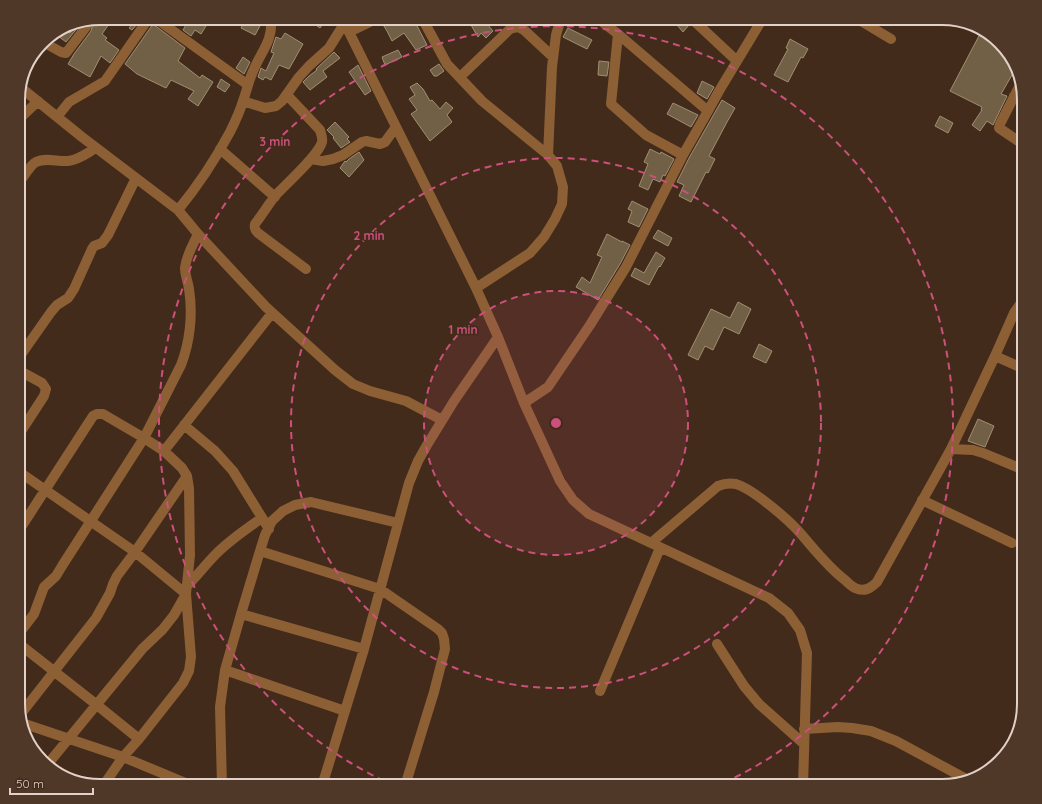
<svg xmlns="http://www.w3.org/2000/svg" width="1042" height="804" viewBox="0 0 1042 804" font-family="Quicksand,sans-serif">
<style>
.building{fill:#716046;stroke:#a08e73}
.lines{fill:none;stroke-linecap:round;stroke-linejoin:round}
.minor{stroke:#8d5f35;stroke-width:10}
.ring{fill:none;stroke:#cb507c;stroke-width:2;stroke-dasharray:7 5}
.rim{fill:none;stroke:#e1d1c8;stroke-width:2}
.centre{fill:#cb507c;stroke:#432b1b;stroke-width:2}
.ring-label{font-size:12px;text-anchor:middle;font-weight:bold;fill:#cb507c;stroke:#432b1b;stroke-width:3;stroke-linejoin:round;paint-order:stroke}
</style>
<rect width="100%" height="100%" fill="#432b1b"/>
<!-- building -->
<path class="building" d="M 100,18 L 109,24 L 102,34 L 107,38 L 105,40 L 119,50 L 110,63 L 101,56 L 90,77 L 68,64 L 74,54 L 91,31 L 92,27 L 92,24 L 87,21 Z
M 190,18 L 211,18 L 201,34 L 195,30 L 191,36 L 183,30 Z
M 246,18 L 249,18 L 261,24 L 255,35 L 241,28 Z
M 306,18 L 327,18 L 320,28 Z
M 388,18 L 413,18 L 427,45 L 416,50 L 404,33 L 392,41 L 387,31 L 382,23 Z
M 479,18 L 482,18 L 493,31 L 486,38 L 481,33 L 478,37 L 471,25 Z
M 671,18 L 683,18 L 689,25 L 683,32 Z
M 83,21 L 66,42 L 54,33 L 63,28 L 70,33 L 77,23 Z
M 135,21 L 138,23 L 132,30 L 129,28 Z
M 153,24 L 185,48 L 178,61 L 200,78 L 202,75 L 213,82 L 198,106 L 188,99 L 194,91 L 171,80 L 166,88 L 137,74 L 125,64 Z
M 568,28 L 592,40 L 587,49 L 563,37 Z
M 981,32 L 992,35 L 1015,64 L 1016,68 L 1001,94 L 1007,96 L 993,125 L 987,121 L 980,131 L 972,125 L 982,110 L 981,110 L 982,107 L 950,91 Z
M 285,33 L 303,44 L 289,69 L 279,65 L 271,80 L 265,77 L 263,80 L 258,77 L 261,68 L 266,71 L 274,53 L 271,52 L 276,37 L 281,39 Z
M 790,39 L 808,49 L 803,58 L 801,57 L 788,82 L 774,75 L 788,49 L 786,48 Z
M 398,50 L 402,57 L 385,65 L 382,57 Z
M 334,52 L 340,58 L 323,71 L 327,77 L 310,90 L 303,82 L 309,76 L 317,70 L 316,69 Z
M 243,57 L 250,62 L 244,74 L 236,68 Z
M 599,61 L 609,62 L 607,76 L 598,75 Z
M 439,64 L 444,71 L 437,76 L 434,76 L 430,70 Z
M 358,65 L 371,91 L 365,95 L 349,72 Z
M 221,79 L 230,85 L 225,92 L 217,87 Z
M 702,81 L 714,87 L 707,99 L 697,93 Z
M 417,83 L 423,89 L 430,101 L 432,100 L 440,109 L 446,102 L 453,108 L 447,115 L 452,122 L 430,141 L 411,114 L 417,110 L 409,99 L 415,95 L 410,87 Z
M 722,100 L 735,108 L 727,122 L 709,156 L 715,159 L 708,173 L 706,172 L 691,202 L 679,196 L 684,185 L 677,182 L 689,158 Z
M 673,103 L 698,115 L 691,127 L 667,114 Z
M 940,116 L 953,123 L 948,133 L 935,126 Z
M 335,122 L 349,137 L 347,139 L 350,142 L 341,148 L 333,138 L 334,137 L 327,130 Z
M 650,149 L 660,154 L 661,152 L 674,159 L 665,176 L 663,175 L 660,182 L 653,179 L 648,190 L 639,186 L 648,164 L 644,162 Z
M 359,152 L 364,160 L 349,177 L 340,168 L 345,161 L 346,162 L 349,159 Z
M 632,201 L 648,209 L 639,227 L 628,222 L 632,211 L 628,209 Z
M 658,230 L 672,238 L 668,246 L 653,238 Z
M 607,234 L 622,242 L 622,241 L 630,245 L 620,264 L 598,300 L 576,287 L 582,277 L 590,283 L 602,257 L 597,255 Z
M 656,252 L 665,258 L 660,267 L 659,266 L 649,285 L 631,276 L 635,268 L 644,273 Z
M 738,302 L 751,309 L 739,334 L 724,327 L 713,350 L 705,346 L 698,360 L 688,355 L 711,309 L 730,318 Z
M 759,344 L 772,351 L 766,363 L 753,357 Z
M 978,419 L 994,426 L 985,447 L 968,441 Z"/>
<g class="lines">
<!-- minor -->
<path class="minor" d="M 155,18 L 248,85
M 271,18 C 273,41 262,50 254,69 C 249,79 247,90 243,101 C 240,111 235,122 230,132 C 216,158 197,187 178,210 L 198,234 L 266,307 L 335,370 L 353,384 L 370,391 L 406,401 L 442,420
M 341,18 L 349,32 L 476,288 L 498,337 L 524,403 L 560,481 L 573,500 L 589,514 L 769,598 L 788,613 L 800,630 L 807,653 L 803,786
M 422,18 L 447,64 L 482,101 L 548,155
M 597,18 L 618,34 L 611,104 L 646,135 L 683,155
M 691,18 L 737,61
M 856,18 L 891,39
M 349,32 L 378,18
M 618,34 L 708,111 L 719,91 L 763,18
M 43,42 L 61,52 L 66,53 L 86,27
M 460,77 L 510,29 L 518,27 L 524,30 L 553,57
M 1020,85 L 1000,124 L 999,128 L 1024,145
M 20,87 L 82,137 L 178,210
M 287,95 L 320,130 C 321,134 323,138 322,142 C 319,155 285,185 275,196 C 268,205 262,215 255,224 C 254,228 255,230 258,233 L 306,269
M 1014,96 L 1024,101
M 243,101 L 265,108 L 276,106 L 282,101 L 299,77 L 309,66 L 329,48 L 344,24
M 57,117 L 69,102 L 105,81 L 149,18
M 18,120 L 38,101
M 220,149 L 275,197
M 311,159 L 323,161 L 333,159 L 343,155 L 362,142 L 366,141 L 380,144 L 385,142 L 396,127
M 18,184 C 23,178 30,165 36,162 C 46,157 58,162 68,161 C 79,160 87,153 96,148
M 476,288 L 530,253 L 544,237 L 555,219 L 562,204 L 563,187 L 557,166 L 548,155 L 552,67 L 556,35 L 561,18
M 995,356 L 1024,369
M 18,359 L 51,312 L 57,305 L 68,298 L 74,289 L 92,249 L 94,246 L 102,243 L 108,235 L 136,178
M 524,403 L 548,387 L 590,325 L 626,267 L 683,155 L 708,111
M 184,425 L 215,451 L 233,471 L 269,529
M 18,436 L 44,396 L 46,389 L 42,383 L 18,370
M 951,449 L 973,450 L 983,453 L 1024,470
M 164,451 L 272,313
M 18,471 L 135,552 L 186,594
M 922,500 L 1012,543
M 18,532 L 93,416 L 97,414 L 103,414 L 144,438 L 164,451 L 182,468 L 187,476 L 189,488 L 190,555 L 186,594 L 191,657 L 189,671 L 183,683 L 139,739 L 123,757 L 103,786
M 651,543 L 718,486 C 723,484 729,483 736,484 C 753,489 789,520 801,534 C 815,550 828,567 845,580 C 848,583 851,586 855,588 C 864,592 870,589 877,582 L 951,449 L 995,356 L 1014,313 L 1024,299
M 260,551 L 265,535 L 272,521 L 283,511 L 295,505 L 311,502 L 398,523
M 187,586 C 197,576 206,564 216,554 C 230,540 246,529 262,518
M 241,614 L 260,551 L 380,589 L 438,629 L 442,633 L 444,639 L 445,649 L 434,692 L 405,786
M 18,635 L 34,614 L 44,587 L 56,576 L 62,566 L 144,438 L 181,365 C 190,342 193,314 189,289 C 188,282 185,275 185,268 C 186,256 193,245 198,234
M 18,643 L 97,705 L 139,739
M 717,644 L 744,686 L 759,704 L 804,744
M 225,670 L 345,711
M 600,691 L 660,548
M 20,715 L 96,618 L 110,593 L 113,584 L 117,576 L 135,552 L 187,476
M 22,723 L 123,757 L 193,786
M 804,729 L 838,727 L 852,728 L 871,731 L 896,741 L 968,780
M 47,765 L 143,648 L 163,629 L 174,615 L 186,594
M 222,786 L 220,707 L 225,670 L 241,614 L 364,649
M 322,786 L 364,649 L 409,483 L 418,461 L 427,445 L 454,401 L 498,337"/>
</g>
<!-- distance rings -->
<circle cx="556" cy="423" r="132" fill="#cb507c" fill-opacity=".12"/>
<g class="ring">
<circle cx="556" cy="423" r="132"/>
<circle cx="556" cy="423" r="265"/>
<path d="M395 786A397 397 0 1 1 717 786"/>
</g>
<!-- crop -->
<path d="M0 0H1042V804H0ZM100 25H942A75 75 0 0 1 1017 100V704A75 75 0 0 1 942 779H100A75 75 0 0 1 25 704V100A75 75 0 0 1 100 25Z" fill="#503829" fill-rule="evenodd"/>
<path class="rim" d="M100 25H942A75 75 0 0 1 1017 100V704A75 75 0 0 1 942 779H100A75 75 0 0 1 25 704V100A75 75 0 0 1 100 25Z"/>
<circle cx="556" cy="423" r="6" class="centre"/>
<g class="ring-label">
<text x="275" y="146">3 min</text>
<text x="369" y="240">2 min</text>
<text x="463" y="334">1 min</text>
</g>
<!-- scale -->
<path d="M10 788v6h83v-6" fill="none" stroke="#e1d1c8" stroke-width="2"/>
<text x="16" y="788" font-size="12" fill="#e1d1c8" stroke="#432b1b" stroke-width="3" paint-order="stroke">50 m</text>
</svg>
